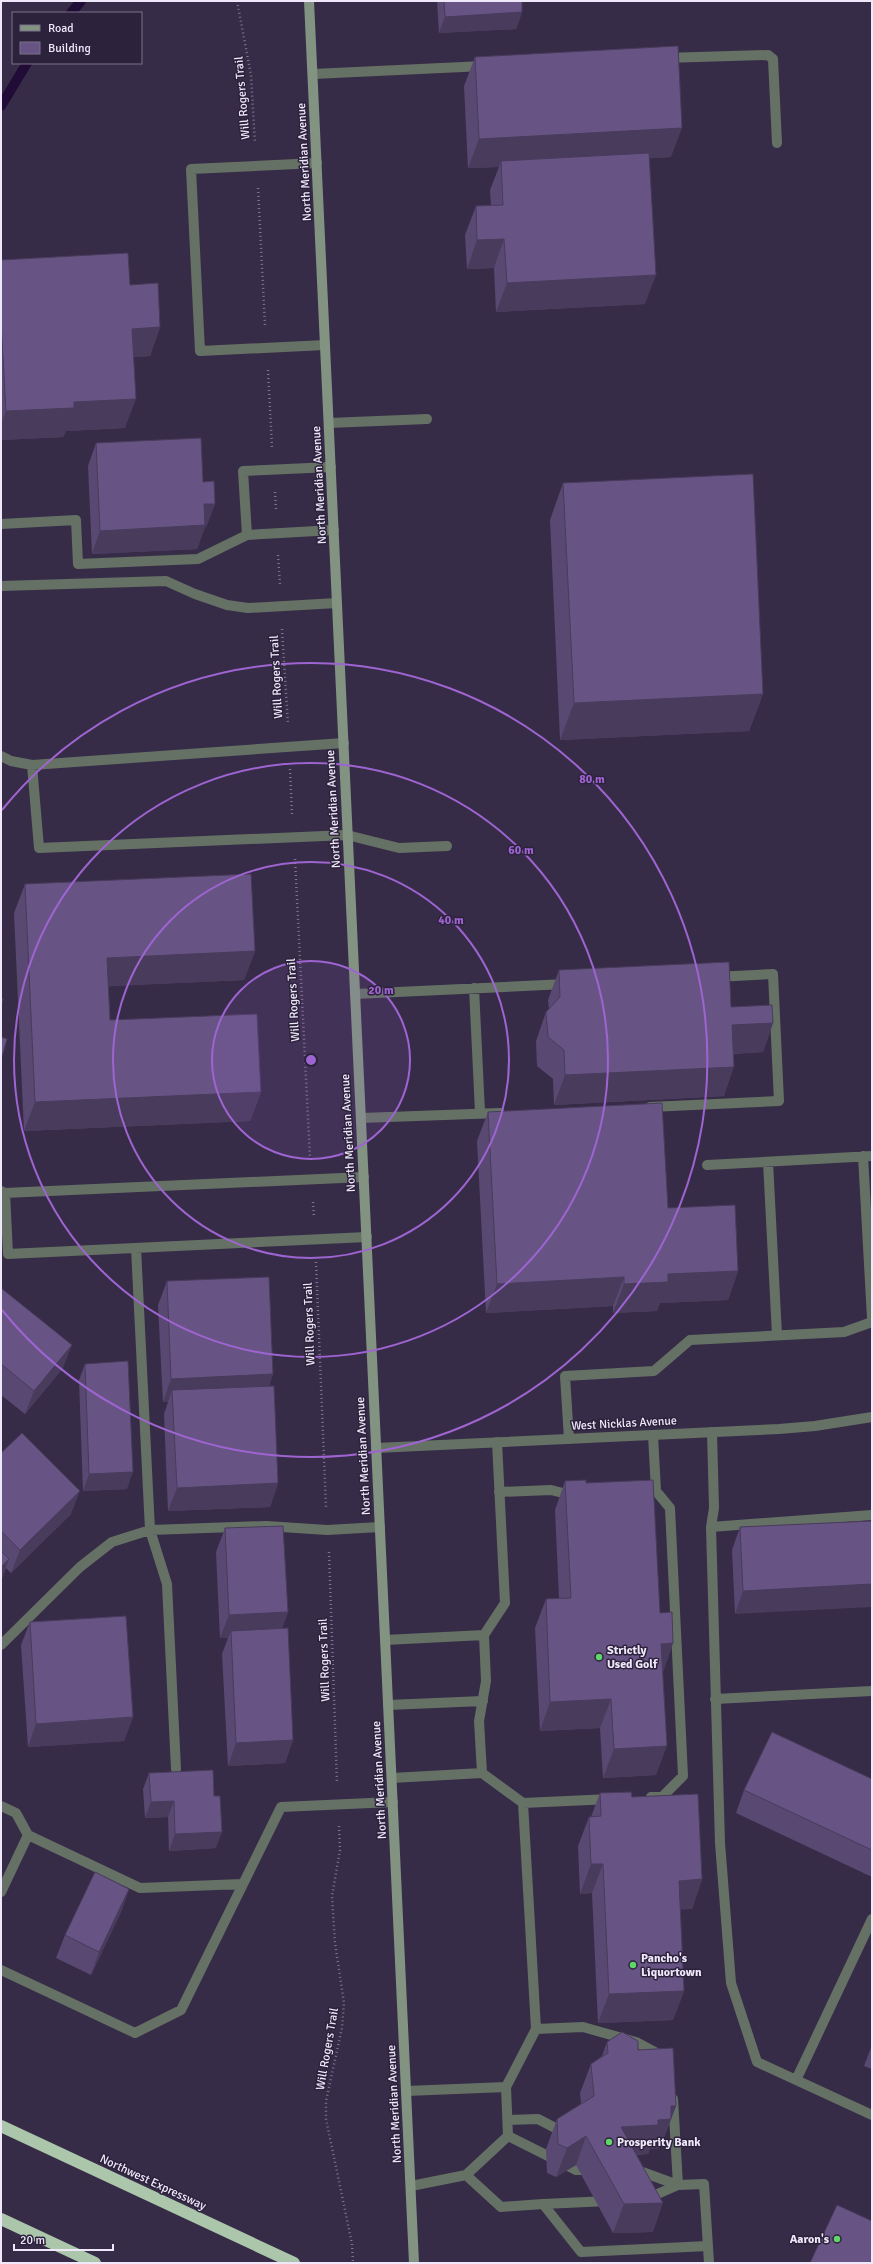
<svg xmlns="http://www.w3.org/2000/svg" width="873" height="2264" viewBox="0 0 873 2264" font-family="Signika,sans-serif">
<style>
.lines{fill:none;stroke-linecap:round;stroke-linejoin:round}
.stream{stroke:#210c37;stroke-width:10}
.path{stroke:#7e748c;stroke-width:2.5;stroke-dasharray:1 3;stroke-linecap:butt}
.lane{stroke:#657165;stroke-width:10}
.street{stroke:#657165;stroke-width:10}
.secondary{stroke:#829382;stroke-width:10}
.highway{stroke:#abc6ab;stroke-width:12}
.wall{fill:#594872}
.shaded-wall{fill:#483b5c}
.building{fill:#675484;stroke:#483b5c}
.ring{fill:none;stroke:#9e64d1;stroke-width:2}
.poi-dot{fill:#60d56a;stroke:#2d223c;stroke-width:1.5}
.labels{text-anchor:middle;stroke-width:3;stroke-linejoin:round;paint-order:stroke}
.street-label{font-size:12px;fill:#efe8fa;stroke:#2d223c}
.poi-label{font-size:12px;font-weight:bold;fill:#efe8fa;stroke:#2d223c;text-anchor:start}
.centre{fill:#9e64d1;stroke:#2d223c;stroke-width:2}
.ring-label{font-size:12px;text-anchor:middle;font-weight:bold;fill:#9e64d1;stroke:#2d223c;stroke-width:3;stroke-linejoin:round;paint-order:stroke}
</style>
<rect width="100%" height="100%" fill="#372c47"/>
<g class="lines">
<!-- stream -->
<path class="stream" d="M 71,13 L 81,1
M 1,106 L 27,63"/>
<!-- path -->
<path class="path" d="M 237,1 L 251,75 L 255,143
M 258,188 L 265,325
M 268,370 L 272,447
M 275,492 L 276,510
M 278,555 L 280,584
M 282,629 L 288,724
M 290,769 L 292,814
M 295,859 L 310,1158
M 313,1202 L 314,1217
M 316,1262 L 326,1507
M 329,1552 L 337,1783
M 339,1826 L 340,1850 L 332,1896 L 335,1943 L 344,2003 L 342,2028 L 326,2101 L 326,2119 L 352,2244 L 353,2263"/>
<!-- lane -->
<path class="lane" d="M 664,58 L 768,55 L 773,59 L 777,143
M 313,74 L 484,66
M 317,163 L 191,169 L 200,351 L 325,345
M 329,423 L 427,419
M 331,467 L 243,471 L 247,535 L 334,530
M 1,524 L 76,520 L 78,564 L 198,559 L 247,535
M 1,586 L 166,581 L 195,594 L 227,605 L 248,608 L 337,603
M 344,743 L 32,765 L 39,848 L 347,835 L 399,848 L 447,846
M 1,756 L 11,761 L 32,765
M 474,988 L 480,1112
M 355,994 L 566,984
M 650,1107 L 779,1101 L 773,974 L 716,977
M 361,1118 L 500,1113
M 863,1156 L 872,1318
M 768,1162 L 777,1335
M 707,1165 L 872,1156
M 1,1191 L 5,1193 L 8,1254 L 367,1237
M 5,1193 L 364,1177
M 136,1248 L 150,1530 L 167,1584 L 176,1769
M 712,1432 L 714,1508 L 711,1527 L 720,1843 L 731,1983 L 757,2062 L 872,2115
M 569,1439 L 565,1376 L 654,1371 L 690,1340 L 844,1332 L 872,1322
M 499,1492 L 551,1490 L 575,1496
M 711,1527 L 872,1515
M 385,1640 L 484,1635
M 1,1645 L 80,1567 L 112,1542 L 150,1530 L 266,1526 L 327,1530 L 380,1527
M 715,1699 L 872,1691
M 388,1705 L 483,1701
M 392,1778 L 482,1773
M 651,1797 L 662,1797 L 683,1776 L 670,1508 L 656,1491 L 653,1435
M 523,1803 L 611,1799
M 1,1806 L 16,1813 L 28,1835
M 1,1892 L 28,1835 L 140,1888 L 242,1884
M 1,1970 L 135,2033 L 181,2010 L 281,1807 L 393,1802
M 536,2029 L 583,2027 L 636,2042 L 662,2056
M 796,2080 L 872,1919
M 406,2091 L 506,2087
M 673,2099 L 678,2185
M 508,2120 L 538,2119 L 565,2133
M 508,2136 L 576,2170 L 592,2170
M 634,2169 L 678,2185
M 466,2175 L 501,2207 L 543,2204 L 581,2252 L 708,2246
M 411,2186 L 466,2175 L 508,2136 L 506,2087 L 536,2029 L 523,1803 L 482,1773 L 479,1721 L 486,1681 L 484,1635 L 505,1603 L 497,1442
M 646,2199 L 678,2185 L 704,2184 L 709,2263
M 543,2204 L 609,2201"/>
<!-- street -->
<path class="street" d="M 376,1448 L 779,1429 L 815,1426 L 872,1417"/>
<!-- secondary -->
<path class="secondary" d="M 309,1 L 414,2263"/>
<!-- highway -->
<path class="highway" d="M 1,2126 L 294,2263
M 1,2219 L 95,2263"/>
</g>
<!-- wall -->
<path class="wall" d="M 437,1 L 522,1 L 522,12 L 516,29 L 439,33 Z
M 475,57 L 671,157 L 650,158 L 645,304 L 496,312 L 494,268 L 467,269 L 465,235 L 476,206 L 491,205 L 490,190 L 499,167 L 468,168 L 464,86 Z
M 1,260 L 130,285 L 160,327 L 150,356 L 133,357 L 125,428 L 66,431 L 63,437 L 1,440 Z
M 96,443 L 203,482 L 215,504 L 206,527 L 205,527 L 197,549 L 92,554 L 88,466 Z
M 563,483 L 763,694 L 749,731 L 560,740 L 550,520 Z
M 25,884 L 255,951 L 244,980 L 108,986 L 110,1020 L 261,1092 L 250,1121 L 24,1131 L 14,913 Z
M 559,970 L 731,1007 L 773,1023 L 763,1052 L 734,1054 L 724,1096 L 554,1105 L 553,1079 L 537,1066 L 536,1041 L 546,1012 L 549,1009 L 548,1000 Z
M 488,1112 L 668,1208 L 738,1271 L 728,1300 L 660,1303 L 657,1311 L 613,1313 L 613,1306 L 486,1313 L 477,1141 Z
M 167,1281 L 273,1374 L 269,1386 L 278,1483 L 270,1507 L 168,1511 L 164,1414 L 168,1402 L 163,1402 L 158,1305 Z
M 1,1288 L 63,1368 L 25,1414 L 1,1395 Z
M 85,1364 L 127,1489 L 83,1491 L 79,1380 Z
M 1,1453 L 71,1514 L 11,1573 L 6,1568 L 1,1581 Z
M 565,1481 L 586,1483 L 660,1613 L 673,1643 L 663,1672 L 656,1775 L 603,1778 L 600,1728 L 540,1731 L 535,1628 L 546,1599 L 559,1598 L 555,1510 Z
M 872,1521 L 735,1614 L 732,1550 L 740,1527 Z
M 225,1528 L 288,1612 L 282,1628 L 293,1740 L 285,1763 L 228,1766 L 222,1654 L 228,1638 L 220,1638 L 216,1552 Z
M 30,1622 L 133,1717 L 124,1741 L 28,1747 L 21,1645 Z
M 149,1773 L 216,1848 L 169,1851 L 168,1817 L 145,1818 L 143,1789 Z
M 872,1779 L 872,1877 L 736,1813 L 744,1790 Z
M 600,1793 L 632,1797 L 702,1879 L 692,1909 L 680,1909 L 684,1991 L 673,2020 L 598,2023 L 592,1893 L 580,1894 L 578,1846 L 589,1817 L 591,1817 Z
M 129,1889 L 121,1912 L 91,1975 L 56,1958 L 65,1935 Z
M 607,2042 L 638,2050 L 676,2106 L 660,2148 L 650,2149 L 648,2154 L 637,2155 L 653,2232 L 613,2233 L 576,2165 L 556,2177 L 547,2173 L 546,2149 L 557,2119 L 581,2104 L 580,2093 L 591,2064 L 602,2056 Z
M 872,2045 L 872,2069 L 864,2066 Z"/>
<!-- shaded-wall -->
<path class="shaded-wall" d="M 522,12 L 516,29 L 439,33 L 445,17 Z
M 682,128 L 671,157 L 501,167 L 501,161 L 499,167 L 468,168 L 479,139 Z
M 504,239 L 494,268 L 467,269 L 477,240 Z
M 656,275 L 645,304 L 496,312 L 507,283 Z
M 160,327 L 150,356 L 121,358 L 132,329 Z
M 136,399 L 125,428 L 66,431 L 63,437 L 1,440 L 1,424 L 6,411 L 74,402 Z
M 204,504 L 215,504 L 206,527 L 205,527 L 197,549 L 92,554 L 100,531 Z
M 763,694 L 749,731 L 560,740 L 574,703 Z
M 255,951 L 244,980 L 96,987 L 107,958 Z
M 773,1023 L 763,1052 L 722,1054 L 732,1025 Z
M 734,1067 L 724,1096 L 554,1105 L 565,1075 Z
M 261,1092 L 250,1121 L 24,1131 L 35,1102 Z
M 738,1271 L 728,1300 L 660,1303 L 657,1311 L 613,1313 L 624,1284 L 668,1274 Z
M 624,1277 L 613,1306 L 486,1313 L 497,1284 Z
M 72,1345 L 63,1368 L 25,1414 L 34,1391 Z
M 273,1374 L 265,1397 L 172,1390 L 168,1402 L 163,1402 L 171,1379 Z
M 133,1472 L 127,1489 L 83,1491 L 89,1474 Z
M 278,1483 L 270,1507 L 168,1511 L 177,1488 Z
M 80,1491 L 71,1514 L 11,1573 L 20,1550 Z
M 9,1559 L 1,1581 L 1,1567 Z
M 872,1584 L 872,1607 L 735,1614 L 743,1591 Z
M 288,1612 L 279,1635 L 231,1631 L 228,1638 L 220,1638 L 229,1615 Z
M 673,1643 L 663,1672 L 661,1644 Z
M 611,1699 L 600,1728 L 540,1731 L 550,1702 Z
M 133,1717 L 124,1741 L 28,1747 L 36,1724 Z
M 293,1740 L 285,1763 L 228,1766 L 236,1743 Z
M 667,1746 L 656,1775 L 603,1778 L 614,1749 Z
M 174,1801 L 168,1817 L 145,1818 L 151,1802 Z
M 222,1832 L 216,1848 L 169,1851 L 175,1834 Z
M 591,1864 L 603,1864 L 592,1893 L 580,1894 Z
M 702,1879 L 692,1909 L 668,1910 L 679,1881 Z
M 129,1889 L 121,1912 L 91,1975 L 99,1952 Z
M 684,1991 L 673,2020 L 598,2023 L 609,1994 Z
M 671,2106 L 676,2106 L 660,2148 L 650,2149 L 648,2154 L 611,2156 L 621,2127 L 658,2120 Z
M 586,2136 L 576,2165 L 556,2177 L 567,2148 Z
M 663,2203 L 653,2232 L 613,2233 L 624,2204 Z"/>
<!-- building -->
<path class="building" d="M 444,1 L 522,1 L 522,12 L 445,17 Z
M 678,46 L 682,128 L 479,139 L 475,57 Z
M 649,153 L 656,275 L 507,283 L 504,239 L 477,240 L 476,206 L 503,205 L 501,161 Z
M 128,253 L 130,285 L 158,283 L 160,327 L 132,329 L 136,399 L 74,402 L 74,408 L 6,411 L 1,322 L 1,260 Z
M 201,438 L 203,482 L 214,481 L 215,504 L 204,504 L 205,525 L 100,531 L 96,443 Z
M 753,474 L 763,694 L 574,703 L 563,483 Z
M 251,874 L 255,951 L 107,958 L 110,1020 L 257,1014 L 261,1092 L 35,1102 L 25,884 Z
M 729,962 L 731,1007 L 772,1005 L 773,1023 L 732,1025 L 734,1067 L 565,1075 L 564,1050 L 548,1037 L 546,1012 L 560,997 L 559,970 Z
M 1,998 L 3,999 L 1,1006 Z
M 1,1037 L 7,1039 L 1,1060 Z
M 662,1103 L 668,1208 L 735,1205 L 738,1271 L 668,1274 L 668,1282 L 624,1284 L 624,1277 L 497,1284 L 488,1112 Z
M 269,1277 L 273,1374 L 171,1379 L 167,1281 Z
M 1,1288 L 72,1345 L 34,1391 L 1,1364 Z
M 128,1361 L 133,1472 L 89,1474 L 85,1364 Z
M 274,1386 L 278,1483 L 177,1488 L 172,1390 Z
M 22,1433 L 80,1491 L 20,1550 L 1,1531 L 1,1453 Z
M 586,1480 L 586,1483 L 653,1480 L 660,1613 L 672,1612 L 673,1643 L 661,1644 L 667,1746 L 614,1749 L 611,1699 L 550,1702 L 546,1599 L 571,1598 L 565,1481 Z
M 872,1521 L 872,1584 L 743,1591 L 740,1527 Z
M 283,1526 L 288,1612 L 229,1615 L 225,1528 Z
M 1,1551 L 9,1559 L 1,1567 Z
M 126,1616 L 133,1717 L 36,1724 L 30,1622 Z
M 288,1628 L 293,1740 L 236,1743 L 231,1631 Z
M 772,1732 L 872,1779 L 872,1850 L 744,1790 Z
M 213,1770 L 214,1796 L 220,1796 L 222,1832 L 175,1834 L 174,1801 L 151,1802 L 149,1773 Z
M 631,1792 L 632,1797 L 698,1794 L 702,1879 L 679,1881 L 684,1991 L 609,1994 L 603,1864 L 591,1864 L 589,1817 L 601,1816 L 600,1793 Z
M 95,1872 L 129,1889 L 99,1952 L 65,1935 Z
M 622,2032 L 638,2041 L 638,2050 L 673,2048 L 676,2106 L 671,2106 L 671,2119 L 658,2120 L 658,2125 L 621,2127 L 663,2203 L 624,2204 L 586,2136 L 567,2148 L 558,2144 L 557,2119 L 594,2096 L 591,2064 L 608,2053 L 607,2042 Z
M 837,2205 L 872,2221 L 872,2263 L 810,2263 Z"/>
<!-- distance rings -->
<circle cx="311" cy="1060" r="99" fill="#9e64d1" fill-opacity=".12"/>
<g class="ring">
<circle cx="311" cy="1060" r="99"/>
<circle cx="311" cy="1060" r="198"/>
<circle cx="311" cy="1060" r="297"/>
<path d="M2 810A397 397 0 1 1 2 1310"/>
</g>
<!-- markers -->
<g class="poi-dot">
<circle cx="599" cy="1657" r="4"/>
<circle cx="633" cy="1965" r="4"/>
<circle cx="609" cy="2142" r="4"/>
<circle cx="837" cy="2239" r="4"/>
</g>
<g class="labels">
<!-- street labels -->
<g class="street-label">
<text transform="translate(242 98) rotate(-95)" y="4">Will Rogers Trail</text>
<text transform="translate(304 162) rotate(-93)" y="4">North Meridian Avenue</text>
<text transform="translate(319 485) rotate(-93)" y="4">North Meridian Avenue</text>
<text transform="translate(276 677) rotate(-93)" y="4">Will Rogers Trail</text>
<text transform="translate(333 809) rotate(-93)" y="4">North Meridian Avenue</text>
<text transform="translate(293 1000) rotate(-93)" y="4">Will Rogers Trail</text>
<text transform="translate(348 1133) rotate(-93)" y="4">North Meridian Avenue</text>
<text transform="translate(309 1324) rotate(-92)" y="4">Will Rogers Trail</text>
<text transform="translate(624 1423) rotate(-3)" y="4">West Nicklas Avenue</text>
<text transform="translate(363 1456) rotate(-93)" y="4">North Meridian Avenue</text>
<text transform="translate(324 1660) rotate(-92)" y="4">Will Rogers Trail</text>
<text transform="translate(379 1780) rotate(-93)" y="4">North Meridian Avenue</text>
<text transform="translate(327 2049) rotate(-80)" y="4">Will Rogers Trail</text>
<text transform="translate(394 2104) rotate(-93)" y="4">North Meridian Avenue</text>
<text transform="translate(153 2182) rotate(25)" y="4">Northwest Expressway</text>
</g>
<!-- poi labels -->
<g class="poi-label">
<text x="607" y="1654">Strictly<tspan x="607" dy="14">Used Golf</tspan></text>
<text x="641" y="1962">Pancho's<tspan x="641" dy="14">Liquortown</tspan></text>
<text x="617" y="2146">Prosperity Bank</text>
<text x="829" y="2243" text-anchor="end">Aaron's</text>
</g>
</g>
<circle cx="311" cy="1060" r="6" class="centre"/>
<g class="ring-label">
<text x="592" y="783">80 m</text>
<text x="521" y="854">60 m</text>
<text x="451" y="924">40 m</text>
<text x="381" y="994">20 m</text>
</g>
<!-- border -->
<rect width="873" height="2264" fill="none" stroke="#efe8fa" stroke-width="4"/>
<!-- legend -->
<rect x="12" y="12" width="130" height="52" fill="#2d223c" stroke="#7b7188"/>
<rect x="20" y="25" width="20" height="6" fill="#829382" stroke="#7b7188"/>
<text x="48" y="32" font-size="12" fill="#efe8fa">Road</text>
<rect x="20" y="42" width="20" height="12" fill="#675484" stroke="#7b7188"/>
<text x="48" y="52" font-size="12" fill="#efe8fa">Building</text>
<!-- scale -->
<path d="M14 2244v6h99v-6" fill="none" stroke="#efe8fa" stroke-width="2"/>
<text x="20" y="2244" font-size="12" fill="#efe8fa" stroke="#2d223c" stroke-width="3" paint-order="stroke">20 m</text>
</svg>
